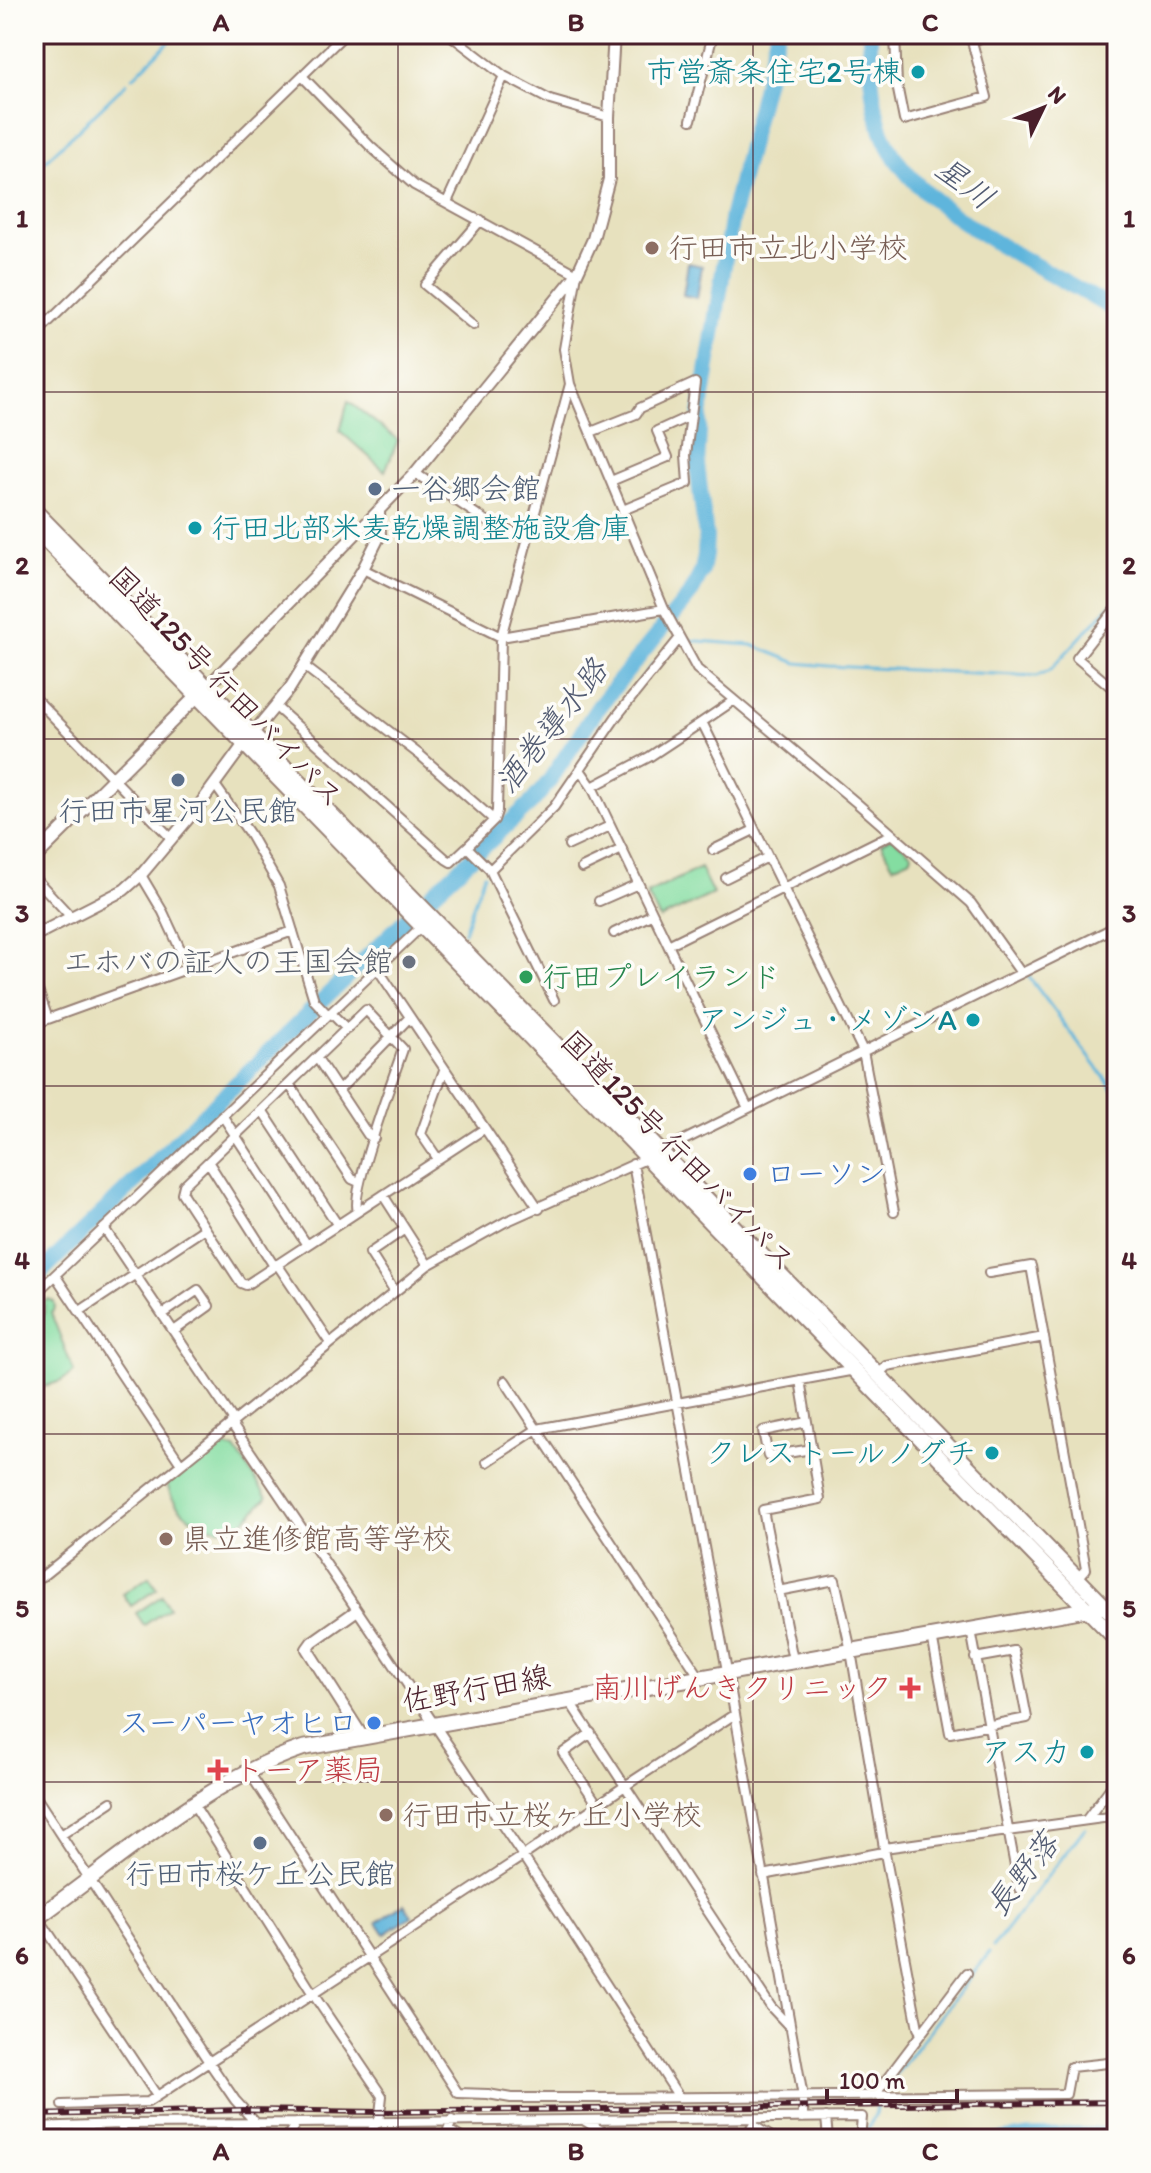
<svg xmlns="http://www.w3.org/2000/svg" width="1151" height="2173" viewBox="0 0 1151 2173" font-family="Itim,'Klee One',sans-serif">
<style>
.green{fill:#84dda1;stroke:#677e66;stroke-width:2}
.water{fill:#5fb5dc;stroke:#546a84;stroke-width:2}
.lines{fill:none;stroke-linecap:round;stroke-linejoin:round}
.stream{stroke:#5fb5dc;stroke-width:3}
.canal{stroke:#5fb5dc;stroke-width:9}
.river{stroke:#5fb5dc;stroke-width:16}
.minor-casing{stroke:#988074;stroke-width:12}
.tertiary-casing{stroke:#988074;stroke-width:14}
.secondary-casing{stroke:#988074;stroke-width:16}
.primary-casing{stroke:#988074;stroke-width:18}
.trunk-casing{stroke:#988074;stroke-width:18}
.minor{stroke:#fff;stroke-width:8}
.tertiary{stroke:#fff;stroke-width:10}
.secondary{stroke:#fff;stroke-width:12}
.primary{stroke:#fff;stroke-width:14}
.trunk{stroke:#fff;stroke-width:14}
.rail-casing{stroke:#4a1f2b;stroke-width:6}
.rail{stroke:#fdfcf7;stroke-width:3;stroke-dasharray:9;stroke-linecap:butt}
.grid{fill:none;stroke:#4a1f2b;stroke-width:2;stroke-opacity:0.55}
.culture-dot{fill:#0f9aa8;stroke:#fdfcf7;stroke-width:3}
.education-dot{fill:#8d6e63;stroke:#fdfcf7;stroke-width:3}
.service-dot{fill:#5c6f8a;stroke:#fdfcf7;stroke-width:3}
.worship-dot{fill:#6b7280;stroke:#fdfcf7;stroke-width:3}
.leisure-dot{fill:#2e9e5b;stroke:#fdfcf7;stroke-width:3}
.shop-dot{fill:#3f7fe0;stroke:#fdfcf7;stroke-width:3}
.health-dot{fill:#e0444e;stroke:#fdfcf7;stroke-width:3}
.labels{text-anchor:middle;stroke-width:7;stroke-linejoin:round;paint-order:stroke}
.culture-label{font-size:30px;fill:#0d838f;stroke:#fdfcf7;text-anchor:end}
.education-label{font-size:30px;fill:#785e54;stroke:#fdfcf7;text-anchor:start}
.service-label{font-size:30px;fill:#4e5e75;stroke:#fdfcf7}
.street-label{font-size:30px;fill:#4a1f2b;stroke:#fdfcf7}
.worship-label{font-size:30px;fill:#5b616d;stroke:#fdfcf7;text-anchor:end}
.leisure-label{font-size:30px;fill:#27864d;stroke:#fdfcf7;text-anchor:start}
.shop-label{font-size:30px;fill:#366cbe;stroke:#fdfcf7;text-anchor:start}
.health-label{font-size:30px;fill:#be3a42;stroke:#fdfcf7;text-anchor:end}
.water-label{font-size:32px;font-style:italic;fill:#525b72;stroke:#fdfcf7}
.neatline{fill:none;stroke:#4a1f2b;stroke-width:3}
.grid-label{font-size:26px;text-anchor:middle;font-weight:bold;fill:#4a1f2b}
</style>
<rect width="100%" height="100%" fill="#fdfcf7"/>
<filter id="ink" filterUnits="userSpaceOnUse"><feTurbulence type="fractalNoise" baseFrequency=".0125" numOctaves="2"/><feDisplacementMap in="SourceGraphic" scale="16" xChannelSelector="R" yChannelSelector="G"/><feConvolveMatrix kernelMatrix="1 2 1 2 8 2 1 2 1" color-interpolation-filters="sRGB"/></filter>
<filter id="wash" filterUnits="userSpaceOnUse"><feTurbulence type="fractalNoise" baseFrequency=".006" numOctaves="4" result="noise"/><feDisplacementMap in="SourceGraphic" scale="32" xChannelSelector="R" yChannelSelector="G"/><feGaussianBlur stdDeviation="1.8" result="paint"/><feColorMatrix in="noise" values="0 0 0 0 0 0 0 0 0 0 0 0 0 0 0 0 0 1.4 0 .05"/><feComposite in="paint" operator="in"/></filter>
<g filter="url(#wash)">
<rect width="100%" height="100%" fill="#e7e1be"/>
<!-- green -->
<path class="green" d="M 348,401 L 398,440 L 385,471 L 340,431 Z
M 892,837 L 912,854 L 911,858 L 893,866 L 881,843 Z
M 700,868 L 713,894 L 660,919 L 647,894 Z
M 49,1299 L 54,1302 L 55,1309 L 51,1313 L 74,1372 L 61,1381 L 34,1390 L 34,1315 L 38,1319 L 36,1327 L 39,1330 L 44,1312 L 44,1301 Z
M 215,1446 L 235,1449 L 267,1497 C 258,1506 249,1518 239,1524 C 210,1539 171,1512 167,1482 Z
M 149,1577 L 157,1589 L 131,1606 L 123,1594 Z
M 162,1596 L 169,1608 L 144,1625 L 136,1613 Z"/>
<!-- water -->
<path class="water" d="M 688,263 L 702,266 L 697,298 L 683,295 Z
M 404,1904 L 412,1916 L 385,1934 L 377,1922 Z"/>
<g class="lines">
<!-- stream -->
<path class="stream" d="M 133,77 L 177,34
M 42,164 L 127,83
M 34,172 L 39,167
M 685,640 L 752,645 L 797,663 L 828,666 L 1037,676 L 1050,670 L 1117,598
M 638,683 L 653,664
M 464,932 L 484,874
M 1026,973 L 1117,1094
M 1100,1809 L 1117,1786
M 993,1947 L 1085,1828
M 884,2090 L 989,1953
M 863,2136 L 876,2114 L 878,2099"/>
<!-- canal -->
<path class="canal" d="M 989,2139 L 1029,2133 L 1117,2131"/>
<!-- river -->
<path class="river" d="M 870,34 C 870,69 871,104 884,137 C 916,215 1048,267 1117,312
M 34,1279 L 429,897 L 532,802 L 548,783 L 599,706 L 691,593 L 702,571 L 705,555 L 706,537 L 697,465 L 700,416 L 732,215 L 777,34"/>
</g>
</g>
<g filter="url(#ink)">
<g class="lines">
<!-- minor casing -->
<g class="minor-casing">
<path id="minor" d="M 449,34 L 504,76 L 550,100 L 609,117
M 895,34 L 897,85 L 904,120 L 987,97 L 970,34
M 971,41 L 995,34
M 302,76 L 371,147 L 414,185 L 577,274 L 564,349 L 570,384 L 664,609 L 697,669 L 858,804 L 971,903 L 1021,973
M 691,120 L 713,34
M 447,202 L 504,76
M 473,325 L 425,285 L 481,220
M 34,336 L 345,34
M 591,432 L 636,414 L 640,408 L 695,383 L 686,455 L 688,483 L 623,510
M 415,473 L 485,520 L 527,539
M 611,481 L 668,457 L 657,431 L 690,416
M 363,569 L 501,637 L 664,609
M 1117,607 L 1077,658 L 1117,692
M 304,666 L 420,755 L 494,820 L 467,847 L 490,870
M 34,697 L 172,839
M 733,701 L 702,722 L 863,1051 L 894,1212
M 276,707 L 446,859 L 451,862 L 467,847
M 581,771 L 592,787 L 668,945
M 215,785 L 249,833 L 279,886 L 314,1000 L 328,1015
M 592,787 L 649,757 L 702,722
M 494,820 L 497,811 L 501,637 L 570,384
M 569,845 L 610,826
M 713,850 L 754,830
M 582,868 L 622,849
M 141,875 L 163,912 L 189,968 L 293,931
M 34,877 L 72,918
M 726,878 L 768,857
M 599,901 L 638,884
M 614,933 L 653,914
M 377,968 L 539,1209
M 34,979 L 48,1019
M 554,1000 L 490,870 L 554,807 L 616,717 L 679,639
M 331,1013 L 347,1029
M 34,1024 L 189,968
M 317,1058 L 368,1135 L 374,1138
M 289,1084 L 352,1179 L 359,1182
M 339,1090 L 410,1017
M 748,1108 L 668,945 L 892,834
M 262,1110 L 337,1224
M 222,1115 L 307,1245
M 660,1152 L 1117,926
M 438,1159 L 421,1134 L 444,1070
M 209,1163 L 274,1266
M 633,1164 L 735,1714 L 803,2097 L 803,2118
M 383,1195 L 428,1265
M 358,1211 C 349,1195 395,1073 403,1049 L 366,1010 L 184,1185 L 182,1193 L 241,1283 L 246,1285 L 484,1129
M 104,1228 L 234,1421
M 277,1264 L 330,1343
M 989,1273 L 1031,1266 L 1086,1569 L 1077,1579
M 394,1291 L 370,1253 L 405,1229
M 34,1295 L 55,1275
M 80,1311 L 204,1229
M 163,1314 L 198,1290 L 209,1306 L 174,1331
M 877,1375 L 887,1366 L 1044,1337
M 505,1381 L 699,1676
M 807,1422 L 763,1431 L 768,1456 L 812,1449
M 231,1423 L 523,1856 L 679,2097
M 487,1462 L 537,1429 L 855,1370
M 181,1464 L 55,1275 L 422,926
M 34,1583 L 428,1265 L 505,1222 L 648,1158
M 778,1591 L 835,1580 L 851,1651 L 884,1848 L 918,2028 L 921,2033
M 971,1630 L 1019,1888
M 932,1636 L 950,1733 L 1027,1718 L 1014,1651 L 975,1658
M 793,1660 L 763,1510 L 820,1499 L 800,1380
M 735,1714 L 625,1786 L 771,2007 L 789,2026
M 591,1733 L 563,1753 L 598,1805
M 249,1772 L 458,2093 L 488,2094 L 511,2098 L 599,2098 L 1066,2094 L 1071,2067 L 1117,2062
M 34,1794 L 209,2062 L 235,2100 L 256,2123
M 194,1805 L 313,1994 L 382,2096 L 379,2123
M 1087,1819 L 1117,1779
M 61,1835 L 111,1802
M 884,1848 L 1117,1816
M 763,1875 L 884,1852
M 38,1917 L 157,2096
M 874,2096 L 967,1973
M 62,2105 L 148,2102 L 523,1856 L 625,1786 L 568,1699
M 826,2117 L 828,2139
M 585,2121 L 615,2139
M 121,2124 L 296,2123
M 754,2126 L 775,2139
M 34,2127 L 121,2124 L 123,2132
M 450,2131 L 463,2139
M 119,2139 L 123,2132 L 135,2139
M 286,2139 L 296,2123 L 862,2117 L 860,2139
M 367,2139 L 376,2123
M 445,2139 L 452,2120
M 745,2139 L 754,2123"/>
</g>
<!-- tertiary casing -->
<g class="tertiary-casing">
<path id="tertiary" d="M 208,686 L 415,473 L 577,274 L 593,239 L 609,179 L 609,117 L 614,34
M 253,733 L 290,688 L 363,569 L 380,535 L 379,512
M 34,936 L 124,890 L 141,875 L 198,807 L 244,744
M 356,1611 L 312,1642 L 307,1649 L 363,1737"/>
</g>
<!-- secondary casing -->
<g class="secondary-casing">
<path id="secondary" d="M 34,858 L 202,691"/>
</g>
<!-- primary casing -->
<g class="primary-casing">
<path id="primary" d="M 34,1920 C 118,1861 205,1781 303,1748 L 1117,1604"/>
</g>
<!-- trunk casing -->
<g class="trunk-casing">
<path id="trunk" d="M 34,510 L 1117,1619
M 34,528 L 1117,1640"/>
</g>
<!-- minor -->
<use href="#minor" class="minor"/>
<!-- tertiary -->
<use href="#tertiary" class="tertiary"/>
<!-- secondary -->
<use href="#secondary" class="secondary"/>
<!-- primary -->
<use href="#primary" class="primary"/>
<!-- trunk -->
<use href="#trunk" class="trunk"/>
<!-- rail casing -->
<g class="rail-casing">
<path id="rail" d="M 34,2115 L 244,2110 L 379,2112 L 1117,2102"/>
</g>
<!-- rail -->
<use href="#rail" class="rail"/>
</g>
</g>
<!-- grid -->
<path class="grid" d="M 398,34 L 398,2139M 753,34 L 753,2139M 34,392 L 1117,392M 34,739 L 1117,739M 34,1086 L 1117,1086M 34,1434 L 1117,1434M 34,1782 L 1117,1782"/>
<!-- markers -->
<g class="culture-dot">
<circle cx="918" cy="72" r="8"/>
<circle cx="195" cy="528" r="8"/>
<circle cx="973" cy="1020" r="8"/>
<circle cx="992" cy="1453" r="8"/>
<circle cx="1087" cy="1752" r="8"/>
</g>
<g class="education-dot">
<circle cx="652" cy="248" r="8"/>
<circle cx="166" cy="1539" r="8"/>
<circle cx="386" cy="1815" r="8"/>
</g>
<g class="service-dot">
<circle cx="375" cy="489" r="8"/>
<circle cx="178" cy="780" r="8"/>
<circle cx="260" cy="1843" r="8"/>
</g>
<circle class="worship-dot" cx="409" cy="962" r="8"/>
<circle class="leisure-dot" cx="526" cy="977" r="8"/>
<g class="shop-dot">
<circle cx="750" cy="1174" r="8"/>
<circle cx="374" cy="1723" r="8"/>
</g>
<g class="health-dot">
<path d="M906 1676h8v8h8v8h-8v8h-8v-8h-8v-8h8z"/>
<path d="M214 1758h8v8h8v8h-8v8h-8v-8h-8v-8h8z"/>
</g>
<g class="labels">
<!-- culture labels -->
<g class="culture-label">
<text x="902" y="82">市営斎条住宅2号棟</text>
<text x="211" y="538" text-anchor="start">行田北部米麦乾燥調整施設倉庫</text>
<text x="957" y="1030">アンジュ・メゾンA</text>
<text x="976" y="1463">クレストールノグチ</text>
<text x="1071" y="1762">アスカ</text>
</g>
<!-- education labels -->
<g class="education-label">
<text x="668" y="258">行田市立北小学校</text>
<text x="182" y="1549">県立進修館高等学校</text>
<text x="402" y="1825">行田市立桜ヶ丘小学校</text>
</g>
<!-- service labels -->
<g class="service-label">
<text x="391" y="499" text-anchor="start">一谷郷会館</text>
<text x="178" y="821">行田市星河公民館</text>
<text x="260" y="1884">行田市桜ケ丘公民館</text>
</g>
<!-- street labels -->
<g class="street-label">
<text transform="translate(226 687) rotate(46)" y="10">国道125号 行田バイパス</text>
<text transform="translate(678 1151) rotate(46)" y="10">国道125号 行田バイパス</text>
<text transform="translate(476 1689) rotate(-10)" y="10">佐野行田線</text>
</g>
<!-- worship labels -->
<g class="worship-label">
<text x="393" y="972">エホバの証人の王国会館</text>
</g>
<!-- leisure labels -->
<g class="leisure-label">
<text x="542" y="987">行田プレイランド</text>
</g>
<!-- shop labels -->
<g class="shop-label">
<text x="766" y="1184">ローソン</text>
<text x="358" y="1733" text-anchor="end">スーパーヤオヒロ</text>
</g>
<!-- health labels -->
<g class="health-label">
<text x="892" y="1698">南川げんきクリニック</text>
<text x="234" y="1780" text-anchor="start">トーア薬局</text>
</g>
<!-- water labels -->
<g class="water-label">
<text transform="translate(965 183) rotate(37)" y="11">星川</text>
<text transform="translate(551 726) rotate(-52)" y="11">酒巻導水路</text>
<text transform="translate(1022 1874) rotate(-52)" y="11">長野落</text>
</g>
</g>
<!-- margin -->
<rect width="1151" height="2173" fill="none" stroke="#fdfcf7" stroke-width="88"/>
<!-- north arrow -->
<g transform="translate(1043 108) rotate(47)" stroke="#fdfcf7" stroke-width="6" paint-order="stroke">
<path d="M0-6L14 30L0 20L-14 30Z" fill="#4a1f2b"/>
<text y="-12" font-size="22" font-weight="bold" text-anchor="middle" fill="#4a1f2b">N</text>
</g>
<!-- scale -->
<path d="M827 2089v12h130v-12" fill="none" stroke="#4a1f2b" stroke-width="4"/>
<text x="839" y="2089" font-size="24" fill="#4a1f2b" stroke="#fdfcf7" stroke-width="6" paint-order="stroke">100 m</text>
<rect x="44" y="44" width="1063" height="2085" class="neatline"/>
<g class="grid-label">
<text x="221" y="31">A</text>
<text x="576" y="31">B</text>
<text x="930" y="31">C</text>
<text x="22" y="227">1</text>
<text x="1129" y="227">1</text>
<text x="22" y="574">2</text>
<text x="1129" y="574">2</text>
<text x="22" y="922">3</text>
<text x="1129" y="922">3</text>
<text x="22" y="1269">4</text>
<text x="1129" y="1269">4</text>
<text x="22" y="1617">5</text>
<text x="1129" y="1617">5</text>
<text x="22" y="1964">6</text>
<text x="1129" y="1964">6</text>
<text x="221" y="2160">A</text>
<text x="576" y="2160">B</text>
<text x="930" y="2160">C</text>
</g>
</svg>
